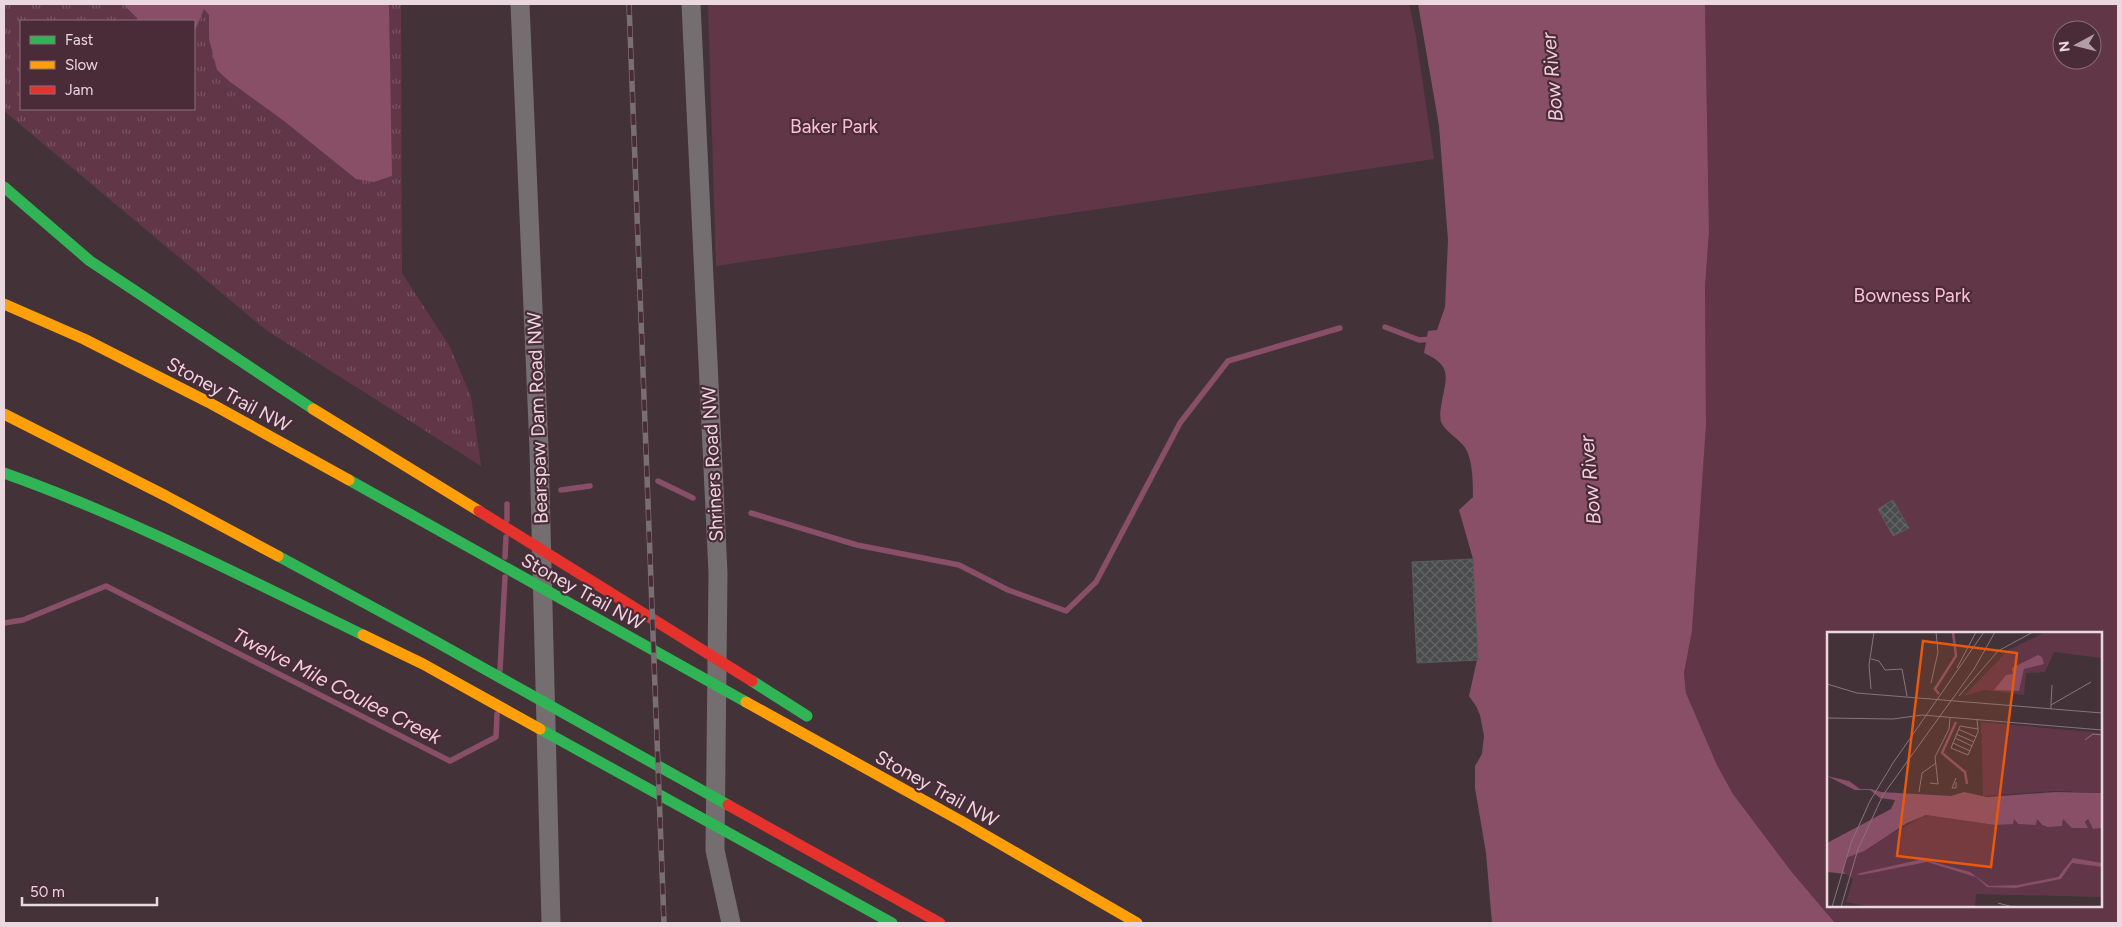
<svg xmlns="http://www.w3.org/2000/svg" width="2122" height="927" viewBox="0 0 2122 927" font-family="Figtree,sans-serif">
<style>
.grass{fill:url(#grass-tufts);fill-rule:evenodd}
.park{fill:#613748;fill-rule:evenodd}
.water{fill:#884f66}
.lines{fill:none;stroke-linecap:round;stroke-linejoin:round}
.stream{stroke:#884f66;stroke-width:5.5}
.building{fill:url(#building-cross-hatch);stroke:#5b5b5b}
.street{stroke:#756e70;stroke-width:19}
.fast{stroke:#30b455;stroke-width:11}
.slow{stroke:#ff9f0a;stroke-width:11}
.jam{stroke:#e5322d;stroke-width:11}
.rail-casing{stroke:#796f73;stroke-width:5.5}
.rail{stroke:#4a2c38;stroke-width:4;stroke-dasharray:11;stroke-linecap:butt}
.labels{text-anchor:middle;stroke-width:4.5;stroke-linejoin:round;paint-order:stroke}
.park-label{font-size:19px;fill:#fac0d5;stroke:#4a2c38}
.street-label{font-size:19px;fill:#ebd7de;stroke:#4a2c38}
.water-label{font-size:20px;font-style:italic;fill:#f4cedb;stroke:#4a2c38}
.inset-river{fill:none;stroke:#884f66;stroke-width:2.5}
.inset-road{fill:none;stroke:#86757b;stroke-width:1}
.view{fill:#e8590c;fill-opacity:0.15;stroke:#e8590c;stroke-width:2.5}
.inset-edge{fill:none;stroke:#ebd7de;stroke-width:2.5}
</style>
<defs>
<pattern id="grass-tufts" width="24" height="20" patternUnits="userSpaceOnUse" patternTransform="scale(1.25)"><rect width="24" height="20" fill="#613748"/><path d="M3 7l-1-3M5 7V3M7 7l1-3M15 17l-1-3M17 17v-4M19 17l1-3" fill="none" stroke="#785362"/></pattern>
<pattern id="building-cross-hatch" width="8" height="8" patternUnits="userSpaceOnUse" patternTransform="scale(1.25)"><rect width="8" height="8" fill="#494c4c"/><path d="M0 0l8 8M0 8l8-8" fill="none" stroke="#636565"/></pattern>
</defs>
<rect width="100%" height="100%" fill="#433339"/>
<!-- grass -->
<path class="grass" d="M 4,4 L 401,4 L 402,273 L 450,347 L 471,397 L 481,466 L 266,330 L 4,111 ZM 21,21 L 194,21 L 194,109 L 21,109 Z"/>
<!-- park -->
<path class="park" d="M 708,4 L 1409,4 L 1415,31 L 1434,159 L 716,266 Z
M 1705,4 L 2118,4 L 2118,923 L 1835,923 L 1791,871 L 1733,794 L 1717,765 L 1686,693 L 1684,673 L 1692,631 L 1706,425 L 1705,287 L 1709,232 ZM 2062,30 L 2092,30 L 2092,60 L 2062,60 ZM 1828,633 L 2101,633 L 2101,906 L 1828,906 Z"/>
<!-- water -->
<path class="water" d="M 123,4 L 389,4 L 392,176 L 374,182 L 356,179 L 284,121 L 229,81 L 217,70 L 209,39 L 209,15 L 204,9 L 194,33 L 194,21 L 140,21 Z
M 1418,4 L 1705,4 L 1709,232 L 1705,287 L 1706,425 L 1692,631 L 1684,673 L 1686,693 L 1717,765 L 1733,794 L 1791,871 L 1835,923 L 1492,923 L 1486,853 L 1475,788 L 1475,766 L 1482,754 L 1484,736 L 1480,715 L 1476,706 L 1469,696 L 1477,660 L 1473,559 L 1459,510 L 1473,497 C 1473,483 1473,456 1463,445 C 1456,437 1446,432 1441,422 C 1440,418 1440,411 1441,407 C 1445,379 1455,367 1424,353 L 1428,331 L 1437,330 L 1445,307 L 1448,240 L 1439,126 Z"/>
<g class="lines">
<!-- stream -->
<path class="stream" d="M 1385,327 L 1419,340 L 1433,339
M 658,481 L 693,498
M 561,490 L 590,486
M 751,513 L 857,545 L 959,565 L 1008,590 L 1066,611 L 1096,582 L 1180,423 L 1228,361 L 1340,328
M 507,520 L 507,504
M 505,557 L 506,537
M 4,623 L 23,620 L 106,586 L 450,761 L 496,737 L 497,714
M 500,670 L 505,577"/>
</g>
<!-- building -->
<path class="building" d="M 1893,500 L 1909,528 L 1893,536 L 1878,509 Z
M 1473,559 L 1478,660 L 1417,663 L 1412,562 Z"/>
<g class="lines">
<!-- street -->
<path class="street" d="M 520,4 L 539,449 L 551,923
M 691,4 L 718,573 L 715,850 L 731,923"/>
<!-- fast -->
<path class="fast" d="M 4,187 L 90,261 L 313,409
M 4,473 C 128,517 245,578 363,635
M 349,480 L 746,702
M 278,556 L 424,635 L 728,805
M 752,681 L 807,716
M 540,729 L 892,923"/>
<!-- slow -->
<path class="slow" d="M 4,304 L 84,339 L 208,402 L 349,480
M 313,409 L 479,511
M 4,414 L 166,496 L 278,556
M 363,635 L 423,664 L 540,729
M 746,702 L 961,821 L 1137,923"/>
<!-- jam -->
<path class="jam" d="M 479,511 L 752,681
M 728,805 L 940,923"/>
<!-- rail casing -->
<g class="rail-casing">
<path id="rail" d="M 629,4 L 664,923"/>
</g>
<!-- rail -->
<use href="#rail" class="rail"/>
</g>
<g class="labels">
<!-- park labels -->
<g class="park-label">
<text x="834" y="133">Baker Park</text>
<text x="1912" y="302">Bowness Park</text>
</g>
<!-- street labels -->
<g class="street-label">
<text transform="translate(229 394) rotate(28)" y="7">Stoney Trail NW</text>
<text transform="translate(537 418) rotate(-92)" y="7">Bearspaw Dam Road NW</text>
<text transform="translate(712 464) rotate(-93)" y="7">Shriners Road NW</text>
<text transform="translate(583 591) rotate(29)" y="7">Stoney Trail NW</text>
<text transform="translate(937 788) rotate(29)" y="7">Stoney Trail NW</text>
</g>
<!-- water labels -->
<g class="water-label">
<text transform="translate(1552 77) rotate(-95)" y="7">Bow River</text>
<text transform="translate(1590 480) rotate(-95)" y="7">Bow River</text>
<text transform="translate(337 686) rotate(27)" y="7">Twelve Mile Coulee Creek</text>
</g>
</g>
<!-- overview -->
<g transform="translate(1827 632)">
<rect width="275" height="275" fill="#433339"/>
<path d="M 219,0 L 275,0 L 275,26 L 227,20 L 218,40 L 199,41 L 197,63 L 158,58 L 137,64 L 181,18 Z" fill="#613748"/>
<path d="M 154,90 L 275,101 L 275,161 L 228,159 L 156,164 ZM 99,183 L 168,193 L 186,191 L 187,187 L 191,192 L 209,193 L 210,187 L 213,192 L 228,194 L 236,192 L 236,187 L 247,196 L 257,195 L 261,187 L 266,197 L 275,196 L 275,265 L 149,262 L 148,275 L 43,275 L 19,270 L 26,247 L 15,239 L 19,226 Z" fill="#613748"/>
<path d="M 211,23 L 215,25 L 217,32 L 197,37 L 192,59 L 167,58 L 179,43 L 186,42 L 185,36 ZM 0,144 L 22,149 L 33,157 L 44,157 L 54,160 L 124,164 L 137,160 L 160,165 L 228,160 L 275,161 L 275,196 L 266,197 L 261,187 L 258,190 L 261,196 L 245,196 L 236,187 L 235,194 L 221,195 L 215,193 L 210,187 L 209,193 L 191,192 L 187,187 L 186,192 L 168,193 L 99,183 L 80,191 L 37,219 L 19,226 L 16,239 L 19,242 L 0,240 L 0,211 L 64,177 L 68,168 L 53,166 L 43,158 L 28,158 ZM 246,226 L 275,231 L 275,235 L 245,231 L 234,247 L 188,256 L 160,255 L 149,245 L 100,230 L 34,243 L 29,242 L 96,227 L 143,240 L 162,254 L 191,253 L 231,245 Z" fill="#884f66"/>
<path class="inset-river" d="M 112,62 L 108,57 L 129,24 L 126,0M 129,90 L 115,121 L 138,140 L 140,152"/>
<path class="inset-road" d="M 44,27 L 52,29 L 58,38 L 75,37 L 80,64M 130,36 L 149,0M 104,51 L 111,20 L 109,0M 0,52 L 30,61 L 275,81M 44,57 L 42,33 L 47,0M 132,64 L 171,19 L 206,0M 224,73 L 225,53M 224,77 L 224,73 L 264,50M 0,86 L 66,87 L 95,83 L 275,98M 150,88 L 151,97 L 151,100 L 141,123 L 124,116 L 133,94 L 151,97M 131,97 L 149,105M 129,102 L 147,110M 128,106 L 145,114M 258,108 L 266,102 L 275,103M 126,111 L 143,119M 129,150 L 129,156 L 125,156 L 129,146M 103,151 L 111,152 L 108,125 L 122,97 L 123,86M 92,160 L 95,141 L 109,131M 171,271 L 186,275M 5,275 L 24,211 L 43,169 L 66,131 L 157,0M 14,275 L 31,217 L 56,163 L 147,37 L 168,0"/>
<path class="view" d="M 96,9 L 190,21 L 164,235 L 70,224 Z"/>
<rect width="275" height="275" class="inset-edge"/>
</g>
<!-- border -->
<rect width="2122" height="927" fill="none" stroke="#ebd7de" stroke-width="10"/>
<!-- legend -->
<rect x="20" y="20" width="175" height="90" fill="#4a2c38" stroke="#8a707a"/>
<rect x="30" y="36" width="25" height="8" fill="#30b455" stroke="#8a707a"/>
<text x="65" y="45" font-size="15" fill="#ebd7de">Fast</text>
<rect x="30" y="61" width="25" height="8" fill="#ff9f0a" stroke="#8a707a"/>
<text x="65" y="70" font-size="15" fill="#ebd7de">Slow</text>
<rect x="30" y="86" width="25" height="8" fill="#e5322d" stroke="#8a707a"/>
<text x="65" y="95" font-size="15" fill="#ebd7de">Jam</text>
<!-- north arrow -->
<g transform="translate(2077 45) rotate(263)"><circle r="24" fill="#4a2c38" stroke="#8a707a"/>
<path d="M0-4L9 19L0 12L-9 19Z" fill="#b09ea4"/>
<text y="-8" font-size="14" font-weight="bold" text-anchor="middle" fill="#ebd7de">N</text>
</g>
<!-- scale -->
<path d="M22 897v8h135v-8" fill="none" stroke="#ebd7de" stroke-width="2.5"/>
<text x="30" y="897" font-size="15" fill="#ebd7de" stroke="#4a2c38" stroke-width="4" paint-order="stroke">50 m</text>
</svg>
